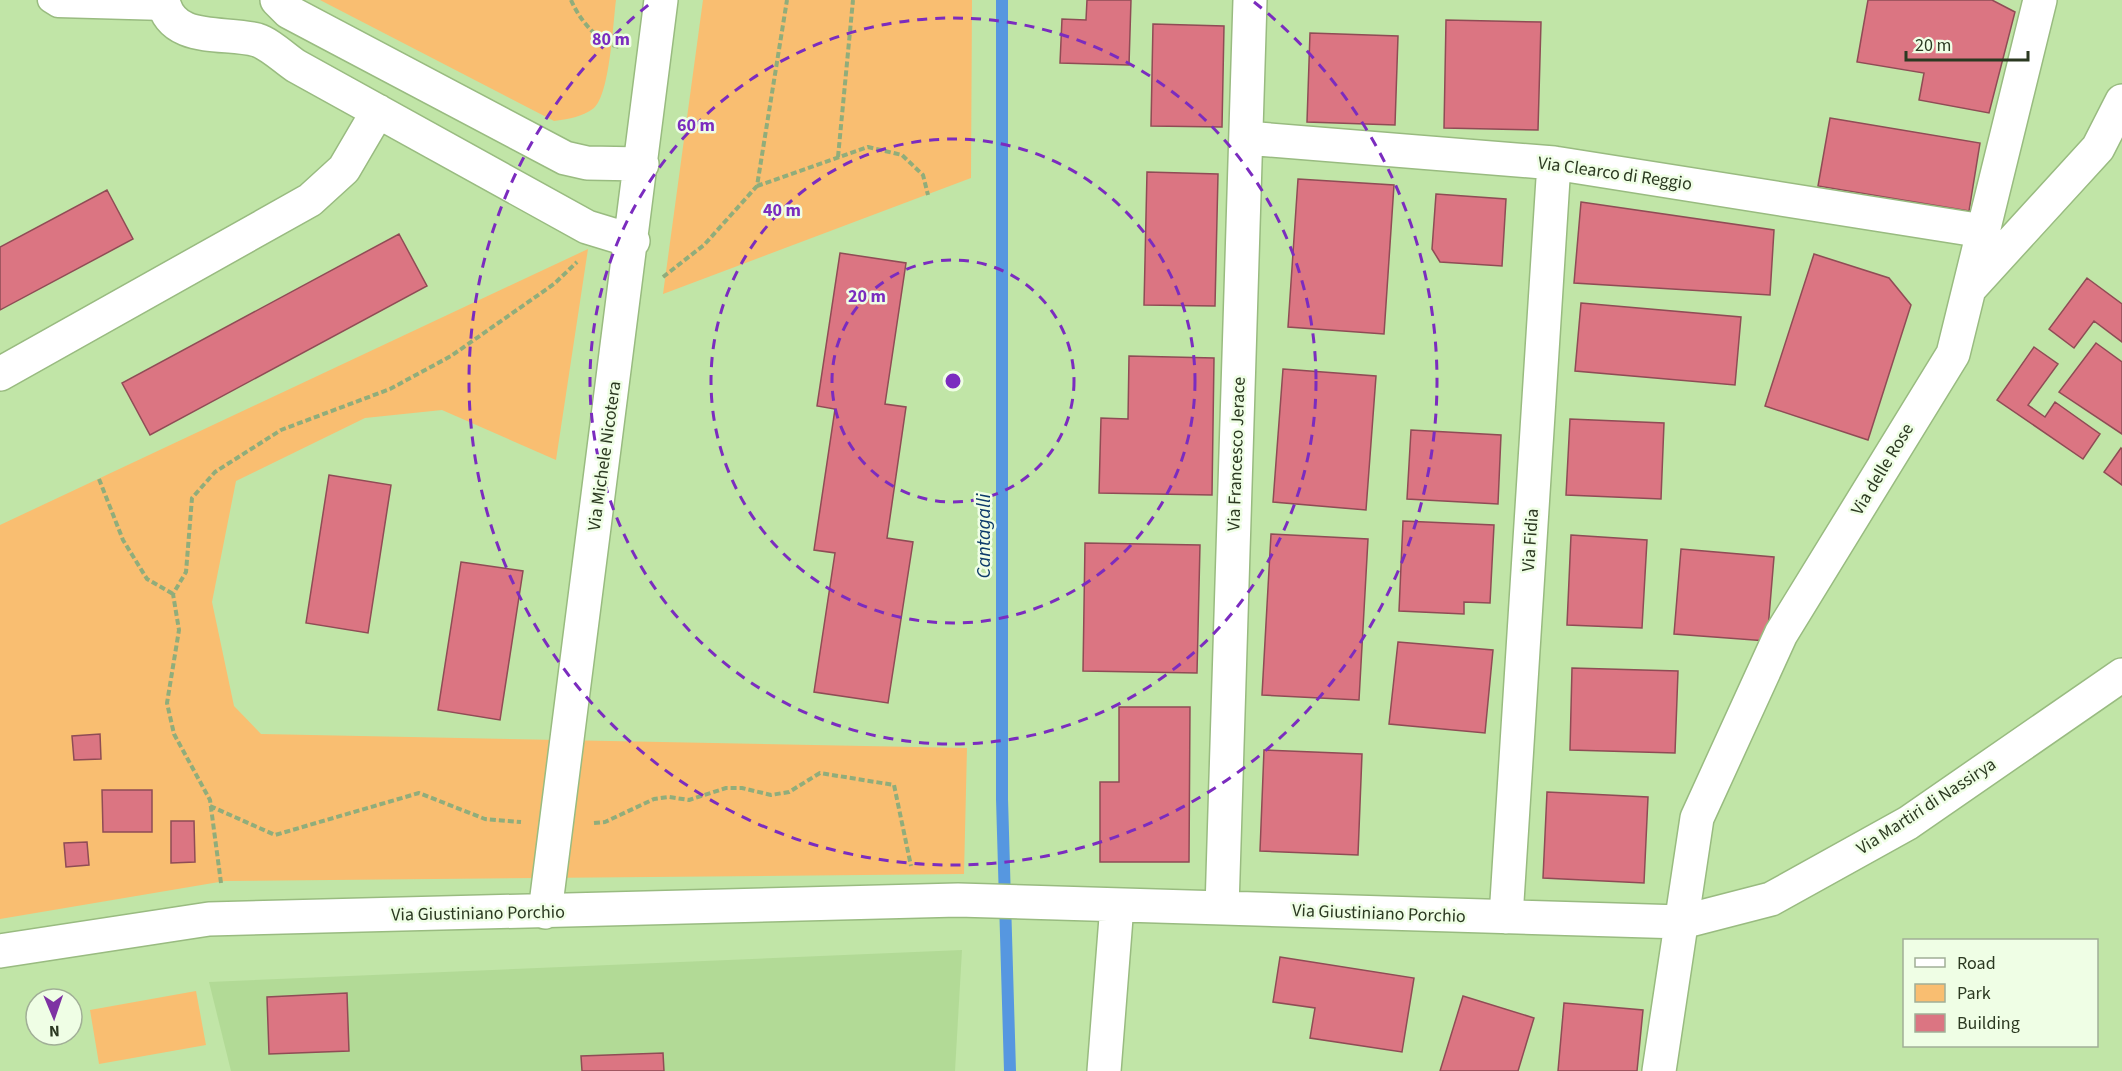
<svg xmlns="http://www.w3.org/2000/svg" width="2122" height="1071" viewBox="0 0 2122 1071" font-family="'Source Sans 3',sans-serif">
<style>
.built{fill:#b2da96}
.green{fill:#f9be71}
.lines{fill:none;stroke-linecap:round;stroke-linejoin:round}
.stream{stroke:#5697e0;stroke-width:12}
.building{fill:#db7582;stroke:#8f4c55;stroke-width:1.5}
.lane-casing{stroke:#99bb80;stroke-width:27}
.street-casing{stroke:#99bb80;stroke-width:36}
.path{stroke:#90ad7b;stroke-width:4;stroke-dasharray:6 3;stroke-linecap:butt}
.lane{stroke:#fff;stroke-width:24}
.street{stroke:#fff;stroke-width:33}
.ring{fill:none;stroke:#7b2cbf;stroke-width:3;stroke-dasharray:10 8}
.labels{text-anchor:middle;stroke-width:5;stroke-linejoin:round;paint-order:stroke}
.street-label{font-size:18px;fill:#2b3921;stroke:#effee5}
.water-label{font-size:20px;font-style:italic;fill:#0d3b6a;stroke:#effee5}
.centre{fill:#7b2cbf;stroke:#effee5;stroke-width:3}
.ring-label{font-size:18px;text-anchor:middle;font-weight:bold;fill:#7b2cbf;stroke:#effee5;stroke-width:5;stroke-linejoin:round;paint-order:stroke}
</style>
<rect width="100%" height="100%" fill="#c1e5a7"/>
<!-- built -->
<path class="built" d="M 962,950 L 955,1071 L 231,1071 L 209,982 Z"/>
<!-- green -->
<path class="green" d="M 320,0 L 616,0 C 613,23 610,94 594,108 C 583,117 567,119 554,121 Z
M 703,0 L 972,0 L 971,178 L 663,294 Z
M 588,249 L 556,460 L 442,410 L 365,418 L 236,481 L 212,602 L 234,706 L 261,734 L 967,748 L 964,874 L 225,881 L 0,919 L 0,525 Z
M 196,991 L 206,1045 L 99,1064 L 90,1010 Z"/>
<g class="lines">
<!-- stream -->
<path class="stream" d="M 1002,0 L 1002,799 L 1010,1071"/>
</g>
<!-- building -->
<path class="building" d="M 1087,0 L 1131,0 L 1129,65 L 1060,63 L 1062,19 L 1086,20 Z
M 1868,0 L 1992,0 L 2015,12 L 1989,113 L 1919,100 L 1924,73 L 1857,62 Z
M 1446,20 L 1541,22 L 1538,130 L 1444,128 Z
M 1153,24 L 1224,26 L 1222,127 L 1151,126 Z
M 1310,33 L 1398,36 L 1395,125 L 1307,122 Z
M 1830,118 L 1980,143 L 1969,211 L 1818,186 Z
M 1147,172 L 1218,174 L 1215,306 L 1144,305 Z
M 1298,179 L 1394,185 L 1384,334 L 1288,327 Z
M 107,190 L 133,239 L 0,310 L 0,247 Z
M 1436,194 L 1506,199 L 1502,266 L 1440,262 L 1432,249 Z
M 1581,202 L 1774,230 L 1770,295 L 1574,283 Z
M 399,234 L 427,286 L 150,435 L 122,383 Z
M 840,253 L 906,263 L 885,404 L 906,407 L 887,538 L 913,542 L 888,703 L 814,692 L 835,553 L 814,550 L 835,409 L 817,406 Z
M 1814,254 L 1889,278 L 1911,305 L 1868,440 L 1765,406 Z
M 2087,278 L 2122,304 L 2122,342 L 2094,321 L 2074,348 L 2049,329 Z
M 1581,303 L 1741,317 L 1735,385 L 1575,371 Z
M 2096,343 L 2122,362 L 2122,434 L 2059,392 Z
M 2034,347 L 2058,364 L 2028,405 L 2045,417 L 2055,402 L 2100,434 L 2083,459 L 1997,400 Z
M 1129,356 L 1214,358 L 1212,495 L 1099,493 L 1101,418 L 1128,419 Z
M 1283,369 L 1376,376 L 1366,510 L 1273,502 Z
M 1570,419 L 1664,423 L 1661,499 L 1566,495 Z
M 1411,430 L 1501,435 L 1498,504 L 1407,499 Z
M 2121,448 L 2122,449 L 2122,485 L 2104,472 Z
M 329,475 L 391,485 L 368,633 L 306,623 Z
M 1403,521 L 1494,525 L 1490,603 L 1464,602 L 1464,614 L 1399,611 Z
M 1271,534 L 1368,539 L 1359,700 L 1262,695 Z
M 1571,535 L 1647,540 L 1642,628 L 1567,625 Z
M 1085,543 L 1200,545 L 1197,673 L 1083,671 Z
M 1681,549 L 1774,557 L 1767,641 L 1674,634 Z
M 461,562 L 523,571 L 500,720 L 438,710 Z
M 1398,642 L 1493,650 L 1485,733 L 1389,724 Z
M 1572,668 L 1678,671 L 1675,753 L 1570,750 Z
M 1119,707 L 1190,707 L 1189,862 L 1100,862 L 1100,782 L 1119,782 Z
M 100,734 L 101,759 L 74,760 L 72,736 Z
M 1264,750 L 1362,754 L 1358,855 L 1260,851 Z
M 102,790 L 152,790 L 152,832 L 103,832 Z
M 1547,792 L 1648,797 L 1644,883 L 1543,878 Z
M 171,821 L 194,821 L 195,862 L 171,863 Z
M 87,842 L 89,865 L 66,867 L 64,843 Z
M 1280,957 L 1414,978 L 1402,1052 L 1310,1038 L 1315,1008 L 1273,1002 Z
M 347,993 L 349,1051 L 269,1054 L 267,997 Z
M 1463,996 L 1534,1018 L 1518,1071 L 1440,1071 Z
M 1564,1003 L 1643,1010 L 1637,1071 L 1558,1071 Z
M 663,1053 L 664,1071 L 582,1071 L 581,1056 Z"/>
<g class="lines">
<!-- lane casing -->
<g class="lane-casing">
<path id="lane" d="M 50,0 L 58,5 L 165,8"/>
</g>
<!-- street casing -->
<g class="street-casing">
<path id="street" d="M 163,0 C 171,44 225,31 257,40 C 270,44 284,58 296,66 L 587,227 L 633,241
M 277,0 L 289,12 L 565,158 L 587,163 L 642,164
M 1246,138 L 1554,163 L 1983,231
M 1970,288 L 2098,148 L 2122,101
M 0,374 L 310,200 L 344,169 L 378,111
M 1222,908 L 1250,0
M 545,912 L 661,0
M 1506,917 L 1554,163
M 0,951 L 209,919 L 958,900 L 1682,922 L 1771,899 L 1908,823 L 2122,675
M 1104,1071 L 1117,905
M 1659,1071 L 1697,818 L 1781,634 L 1953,354 L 2040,0"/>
</g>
<!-- path -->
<path class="path" d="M 571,0 C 579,19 598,43 619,47
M 838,157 L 853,0
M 757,186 L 868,147 L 902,155 L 923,175 L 928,195
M 663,277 L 704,245 L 757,186 L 787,0
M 99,479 L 123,540 L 147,579 L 173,594
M 210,806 L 275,835 L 419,793 L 485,819 L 521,822
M 594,823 L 605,822 L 654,799 L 669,797 L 689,800 L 726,788 L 742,788 L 771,795 L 789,792 L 820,773 L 894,785 L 911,866
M 221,883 L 210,800 L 174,734 L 167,703 L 179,630 L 173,594 L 186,572 L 192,498 L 215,472 L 281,430 L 390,389 L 451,356 L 554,284 L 577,262"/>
<!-- lane -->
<use href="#lane" class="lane"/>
<!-- street -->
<use href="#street" class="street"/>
</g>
<!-- distance rings -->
<g class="ring">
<circle cx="953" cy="381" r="121"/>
<circle cx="953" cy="381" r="242"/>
<circle cx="953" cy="381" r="363"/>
<path d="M1254 2A484 484 0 1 1 652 2"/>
</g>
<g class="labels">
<!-- street labels -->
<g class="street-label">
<text transform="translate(1615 173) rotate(8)" y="6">Via Clearco di Reggio</text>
<text transform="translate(1236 454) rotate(-88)" y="6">Via Francesco Jerace</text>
<text transform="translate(604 456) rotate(-82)" y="6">Via Michele Nicotera</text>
<text transform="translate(1882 469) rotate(-59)" y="6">Via delle Rose</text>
<text transform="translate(1530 540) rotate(-86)" y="6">Via Fidia</text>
<text transform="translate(1926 806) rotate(-33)" y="6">Via Martiri di Nassirya</text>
<text transform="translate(478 913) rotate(-1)" y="6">Via Giustiniano Porchio</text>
<text transform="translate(1379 913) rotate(2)" y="6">Via Giustiniano Porchio</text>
</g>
<!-- water labels -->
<g class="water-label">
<text transform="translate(983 536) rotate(-90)" y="7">Cantagalli</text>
</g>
</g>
<circle cx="953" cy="381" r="9" class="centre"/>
<g class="ring-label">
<text x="611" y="45">80 m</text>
<text x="696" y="131">60 m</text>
<text x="782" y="216">40 m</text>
<text x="867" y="302">20 m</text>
</g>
<!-- legend -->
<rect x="1903" y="939" width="195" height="108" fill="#effee5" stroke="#a1af97" stroke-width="1.5"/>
<rect x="1915" y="958" width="30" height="9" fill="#ffffff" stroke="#a1af97" stroke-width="1.5"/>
<text x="1957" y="969" font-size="18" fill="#2b3921">Road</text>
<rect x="1915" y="984" width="30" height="18" fill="#f9be71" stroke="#a1af97" stroke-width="1.5"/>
<text x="1957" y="999" font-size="18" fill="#2b3921">Park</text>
<rect x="1915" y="1014" width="30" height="18" fill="#db7582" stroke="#a1af97" stroke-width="1.5"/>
<text x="1957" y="1029" font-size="18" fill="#2b3921">Building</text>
<!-- north arrow -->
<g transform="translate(54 1017) rotate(178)"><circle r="28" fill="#effee5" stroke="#a1af97" stroke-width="1.5"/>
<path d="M0-4.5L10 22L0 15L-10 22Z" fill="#7e32a3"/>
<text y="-9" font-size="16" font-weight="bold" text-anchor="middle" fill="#2b3921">N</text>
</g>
<!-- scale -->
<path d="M1906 51v9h122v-9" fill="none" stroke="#2b3921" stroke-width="3"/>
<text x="1915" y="51" font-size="18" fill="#2b3921" stroke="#effee5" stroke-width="4.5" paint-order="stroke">20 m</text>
</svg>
